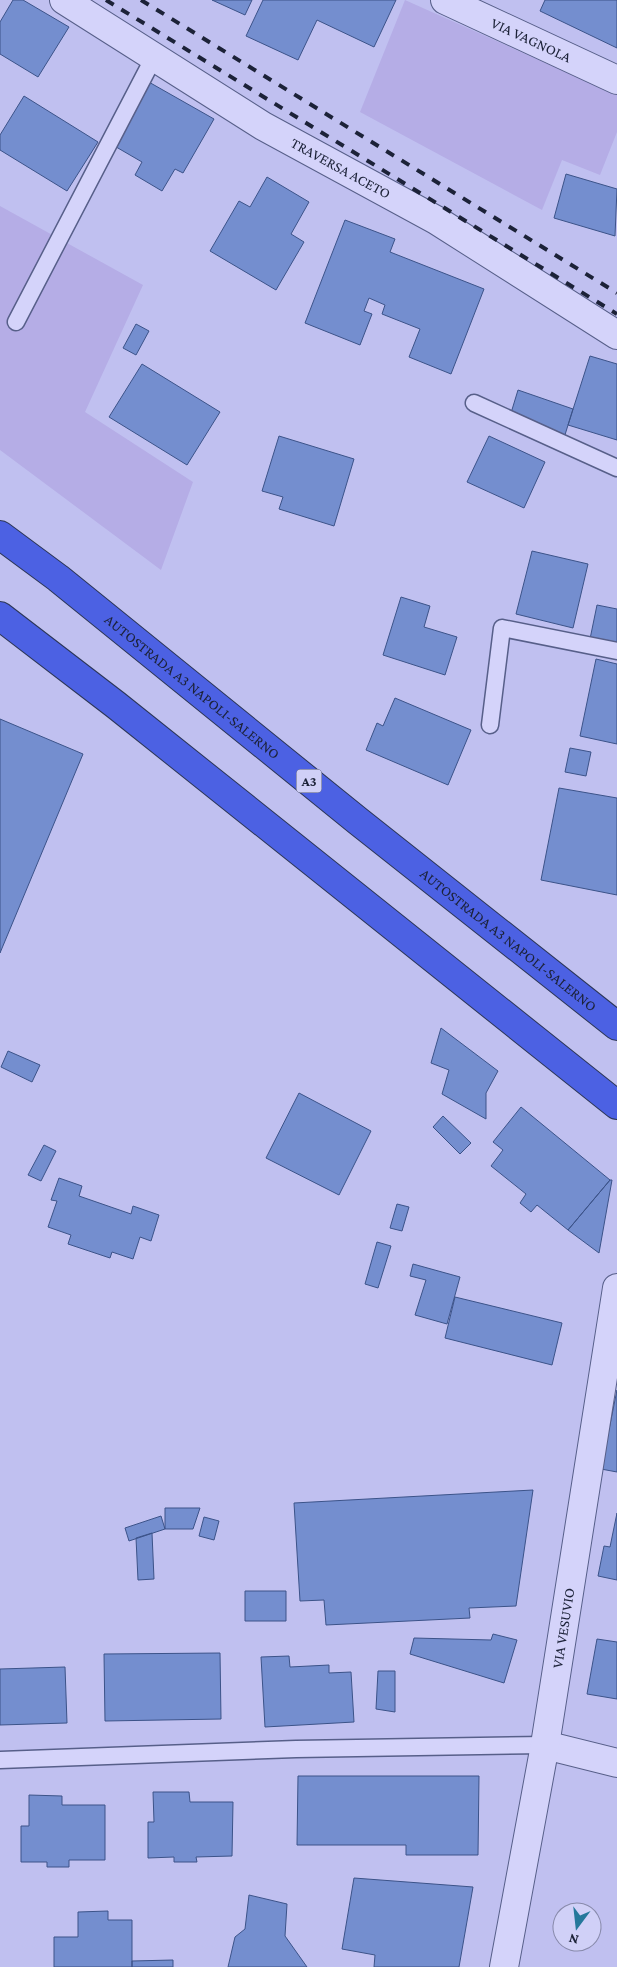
<svg xmlns="http://www.w3.org/2000/svg" width="617" height="1967" viewBox="0 0 617 1967" font-family="'Crimson Pro',serif">
<style>
.farmland{fill:#b5ade6}
.building{fill:#748ecf;stroke:#3c5389}
.lines{fill:none;stroke-linecap:round;stroke-linejoin:round}
.service-casing{stroke:#575f89;stroke-width:19}
.minor-casing{stroke:#575f89;stroke-width:30}
.tertiary-casing{stroke:#575f89;stroke-width:30}
.motorway-casing{stroke:#2c3657;stroke-width:30}
.service{stroke:#d4d3fa;stroke-width:16}
.minor{stroke:#d4d3fa;stroke-width:28}
.tertiary{stroke:#d4d3fa;stroke-width:28}
.motorway{stroke:#4c61e3;stroke-width:28}
.rail{stroke:#1c2238;stroke-width:4;stroke-dasharray:9 9;stroke-linecap:butt}
.labels{text-anchor:middle;stroke-width:4;stroke-linejoin:round;paint-order:stroke}
.shield{fill:#d0d0f7;stroke:#525671;stroke-width:1}
.shield-label{font-size:14px;font-weight:bold;fill:#1c2238}
.street-label{font-size:15px;fill:#1c2238;stroke:#d0d0f7}
</style>
<rect width="100%" height="100%" fill="#c0c0f0"/>
<!-- farmland -->
<path class="farmland" d="M 405,0 L 617,95 L 617,132 L 600,175 L 562,160 L 542,210 L 360,112 Z
M 0,206 L 143,285 L 85,412 L 193,482 L 161,570 L 0,450 Z"/>
<!-- building -->
<path class="building" d="M 13,0 L 23,0 L 69,27 L 38,77 L 0,54 L 0,22 Z
M 212,0 L 252,0 L 245,15 Z
M 263,0 L 396,0 L 374,47 L 317,20 L 298,60 L 246,36 Z
M 545,0 L 617,0 L 617,48 L 540,11 Z
M 147,81 L 214,119 L 183,173 L 175,169 L 162,191 L 135,175 L 142,162 L 111,144 Z
M 24,96 L 98,142 L 67,191 L 0,150 L 0,135 Z
M 566,174 L 617,189 L 615,236 L 554,218 Z
M 267,177 L 309,202 L 291,234 L 304,242 L 276,290 L 210,251 L 239,201 L 250,207 Z
M 345,220 L 395,239 L 390,252 L 484,289 L 451,374 L 409,357 L 420,329 L 382,314 L 385,305 L 369,298 L 364,311 L 372,314 L 360,345 L 305,323 Z
M 136,324 L 149,331 L 136,355 L 123,348 Z
M 590,356 L 617,364 L 617,440 L 568,425 Z
M 142,364 L 220,412 L 187,465 L 109,417 Z
M 518,390 L 573,409 L 564,438 L 511,413 Z
M 279,436 L 354,459 L 334,526 L 279,509 L 283,497 L 262,491 Z
M 489,436 L 545,462 L 524,508 L 467,482 Z
M 532,551 L 588,564 L 573,628 L 516,614 Z
M 401,597 L 430,606 L 424,627 L 457,637 L 445,675 L 383,655 Z
M 597,605 L 617,609 L 617,645 L 590,639 Z
M 596,659 L 617,664 L 617,744 L 580,736 Z
M 395,698 L 471,730 L 448,785 L 366,750 L 377,723 L 383,726 Z
M 0,719 L 83,754 L 0,953 Z
M 570,748 L 591,752 L 586,776 L 565,772 Z
M 559,788 L 617,798 L 617,895 L 541,880 Z
M 441,1028 L 498,1071 L 486,1093 L 486,1119 L 442,1094 L 449,1070 L 431,1063 Z
M 8,1051 L 40,1065 L 32,1082 L 1,1067 Z
M 299,1093 L 371,1131 L 339,1195 L 266,1158 Z
M 521,1107 L 610,1180 L 568,1230 L 537,1205 L 531,1212 L 520,1203 L 526,1194 L 491,1166 L 503,1150 L 493,1142 Z
M 443,1116 L 471,1143 L 460,1154 L 433,1127 Z
M 44,1145 L 56,1151 L 41,1181 L 28,1175 Z
M 59,1178 L 82,1186 L 79,1196 L 131,1214 L 133,1206 L 159,1215 L 151,1241 L 140,1237 L 133,1259 L 112,1252 L 110,1258 L 68,1244 L 71,1235 L 48,1227 L 57,1201 L 51,1200 Z
M 610,1180 L 612,1180 L 599,1253 L 568,1230 Z
M 397,1204 L 409,1207 L 402,1231 L 390,1228 Z
M 377,1242 L 391,1246 L 378,1288 L 365,1284 Z
M 413,1264 L 460,1277 L 447,1324 L 415,1315 L 426,1280 L 410,1276 Z
M 455,1297 L 562,1323 L 552,1365 L 445,1338 Z
M 617,1390 L 617,1472 L 601,1469 Z
M 533,1490 L 516,1606 L 469,1608 L 470,1618 L 326,1625 L 324,1600 L 300,1601 L 294,1503 Z
M 165,1508 L 200,1508 L 193,1529 L 165,1529 Z
M 617,1513 L 617,1580 L 598,1576 L 604,1546 L 610,1547 Z
M 161,1516 L 165,1529 L 129,1541 L 125,1528 Z
M 204,1517 L 219,1521 L 214,1540 L 199,1536 Z
M 152,1533 L 154,1579 L 138,1580 L 136,1538 Z
M 245,1591 L 286,1591 L 286,1621 L 245,1621 Z
M 493,1634 L 517,1640 L 504,1683 L 410,1654 L 414,1638 L 491,1640 Z
M 597,1639 L 617,1642 L 617,1699 L 587,1694 Z
M 220,1653 L 221,1719 L 105,1721 L 104,1654 Z
M 289,1656 L 290,1667 L 329,1665 L 329,1673 L 351,1672 L 354,1722 L 265,1727 L 261,1657 Z
M 65,1667 L 67,1723 L 0,1725 L 0,1669 Z
M 378,1671 L 395,1671 L 395,1712 L 376,1709 Z
M 298,1776 L 479,1776 L 478,1855 L 406,1855 L 406,1845 L 297,1845 Z
M 153,1792 L 189,1792 L 190,1802 L 233,1802 L 232,1856 L 196,1857 L 197,1862 L 174,1862 L 174,1857 L 148,1858 L 148,1822 L 154,1822 Z
M 29,1795 L 62,1796 L 62,1805 L 105,1805 L 105,1860 L 69,1860 L 69,1867 L 47,1867 L 47,1862 L 21,1862 L 21,1826 L 29,1826 Z
M 354,1878 L 473,1887 L 459,1967 L 374,1967 L 375,1955 L 342,1949 Z
M 249,1895 L 287,1904 L 285,1936 L 307,1967 L 228,1967 L 235,1937 L 245,1929 Z
M 108,1911 L 108,1920 L 132,1920 L 132,1967 L 54,1967 L 54,1937 L 78,1937 L 78,1912 Z
M 173,1960 L 173,1967 L 132,1967 L 132,1961 Z"/>
<g class="lines">
<!-- service casing -->
<g class="service-casing">
<path id="service" d="M 16,322 L 154,57
M 474,403 L 617,468
M 490,725 L 502,628 L 617,651
M 0,1760 L 296,1749 L 545,1745"/>
</g>
<!-- minor casing -->
<g class="minor-casing">
<g id="minor">
<path id="s1" d="M 64,0 L 263,126 L 436,220 L 617,335"/>
<path id="s2" d="M 445,0 L 617,80"/>
</g>
</g>
<!-- tertiary casing -->
<g class="tertiary-casing">
<g id="tertiary">
<path d="M 545,1745 L 617,1763"/>
<path id="s3" d="M 504,1967 L 545,1745 L 617,1288"/>
</g>
</g>
<!-- motorway casing -->
<g class="motorway-casing">
<g id="motorway">
<path id="s4" d="M 0,535 L 58,578 L 358,821 L 617,1026"/>
<path d="M 0,616 L 116,705 L 617,1105"/>
</g>
</g>
<!-- service -->
<use href="#service" class="service"/>
<!-- minor -->
<use href="#minor" class="minor"/>
<!-- tertiary -->
<use href="#tertiary" class="tertiary"/>
<!-- motorway -->
<use href="#motorway" class="motorway"/>
<!-- rail -->
<path class="rail" d="M 106,0 L 617,314
M 141,0 L 617,293"/>
</g>
<g class="labels">
<!-- shield labels -->
<rect class="shield" x="296.5" y="769.5" width="25" height="23" rx="4"/>
<g class="shield-label">
<text x="309" y="786">A3</text>
</g>
<!-- street labels -->
<g class="street-label">
<text dy="5" stroke="none"><textPath href="#s2" startOffset="95">VIA VAGNOLA</textPath></text>
<text dy="5" stroke="none"><textPath href="#s1" startOffset="324">TRAVERSA ACETO</textPath></text>
<text dy="5" stroke="none"><textPath href="#s4" startOffset="245">AUTOSTRADA A3 NAPOLI-SALERNO</textPath></text>
<text dy="5" stroke="none"><textPath href="#s4" startOffset="650">AUTOSTRADA A3 NAPOLI-SALERNO</textPath></text>
<text dy="5" stroke="none"><textPath href="#s3" startOffset="344">VIA VESUVIO</textPath></text>
</g>
</g>
<!-- north arrow -->
<g transform="translate(577 1927) rotate(195)"><circle r="24" fill="#d0d0f7" stroke="#888aab"/>
<path d="M0-4L9 19L0 12L-9 19Z" fill="#25789b"/>
<text y="-8" font-size="14" font-weight="bold" text-anchor="middle" fill="#1c2238">N</text>
</g>
</svg>
